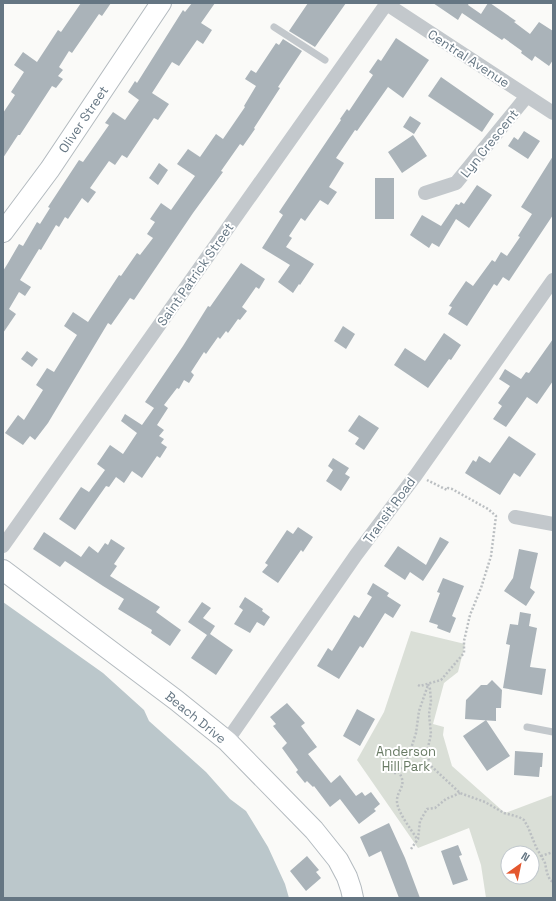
<svg xmlns="http://www.w3.org/2000/svg" width="556" height="901" viewBox="0 0 556 901" font-family="'Space Grotesk',sans-serif">
<style>
.green{fill:#dadfd7;fill-rule:evenodd}
.water{fill:#bbc7cb}
.building{fill:#aab3b9}
.lines{fill:none;stroke-linecap:round;stroke-linejoin:round}
.secondary-casing{stroke:#b3babf;stroke-width:22}
.path{stroke:#bbbfc2;stroke-width:2.5;stroke-dasharray:2 2;stroke-linecap:butt}
.lane{stroke:#c3c8cc;stroke-width:7}
.street{stroke:#c3c8cc;stroke-width:14}
.secondary{stroke:#fff;stroke-width:20}
.labels{text-anchor:middle;stroke-width:4;stroke-linejoin:round;paint-order:stroke}
.street-label{font-size:13px;fill:#657683;stroke:#fff}
.park-label{font-size:13px;fill:#687a64;stroke:#fff}
</style>
<rect width="100%" height="100%" fill="#fafaf8"/>
<!-- green -->
<path class="green" d="M 411,631 L 465,644 L 458,672 L 444,683 L 433,724 L 444,727 L 443,735 L 452,766 L 505,813 L 553,795 L 553,898 L 486,898 L 481,865 L 469,828 L 418,848 L 357,760 L 384,712 ZM 508,853 L 532,853 L 532,877 L 508,877 Z"/>
<!-- water -->
<path class="water" d="M 3,602 L 103,673 L 144,710 L 149,721 L 206,772 L 230,799 L 246,811 L 268,847 L 285,884 L 289,898 L 3,898 Z"/>
<!-- building -->
<path class="building" d="M 81,3 L 111,3 L 102,16 L 99,14 L 72,53 L 69,51 L 59,67 L 63,70 L 58,76 L 63,79 L 56,88 L 52,86 L 20,135 L 18,135 L 3,158 L 3,113 L 15,95 L 11,92 L 24,72 L 14,65 L 23,52 L 37,62 L 58,30 L 61,32 Z
M 192,3 L 215,3 L 201,23 L 212,30 L 203,44 L 197,40 L 179,66 L 172,62 L 152,93 L 169,104 L 158,120 L 154,118 L 127,158 L 122,155 L 115,165 L 109,161 L 90,188 L 96,192 L 88,203 L 82,198 L 68,219 L 65,217 L 59,227 L 56,225 L 41,250 L 39,249 L 20,280 L 31,287 L 25,296 L 19,292 L 9,309 L 16,314 L 3,333 L 3,271 L 8,263 L 19,244 L 23,246 L 37,222 L 40,224 L 50,208 L 48,207 L 79,160 L 83,162 L 88,155 L 109,125 L 105,123 L 113,112 L 125,120 L 139,100 L 128,92 L 135,81 L 137,83 L 183,10 L 185,12 Z
M 308,3 L 346,3 L 315,47 L 289,31 Z
M 433,3 L 469,3 L 468,5 L 481,14 L 488,3 L 490,3 L 516,21 L 514,22 L 530,34 L 539,22 L 553,31 L 553,60 L 549,66 L 535,56 L 532,61 L 521,53 L 522,51 L 504,38 L 502,40 L 462,13 L 458,20 Z
M 396,38 L 429,60 L 403,98 L 388,87 L 357,131 L 355,130 L 336,158 L 344,163 L 329,187 L 337,192 L 328,205 L 320,200 L 305,221 L 301,218 L 289,236 L 292,238 L 286,247 L 314,264 L 300,285 L 299,284 L 293,293 L 278,282 L 290,265 L 262,248 L 283,215 L 279,212 L 341,120 L 340,119 L 347,109 L 349,111 L 373,75 L 369,72 L 378,59 L 381,61 Z
M 283,39 L 302,51 L 278,87 L 280,88 L 254,128 L 255,129 L 243,146 L 240,144 L 221,171 L 223,172 L 193,213 L 134,300 L 130,298 L 111,325 L 108,323 L 48,423 L 35,440 L 30,436 L 23,445 L 5,433 L 18,415 L 24,420 L 43,390 L 36,385 L 47,368 L 54,372 L 77,335 L 64,326 L 73,312 L 88,322 L 119,275 L 121,276 L 137,253 L 140,255 L 153,238 L 147,234 L 155,222 L 150,219 L 161,203 L 171,210 L 195,176 L 177,164 L 188,149 L 200,157 L 216,134 L 223,139 L 245,107 L 244,106 L 256,86 L 245,79 L 251,70 L 256,73 L 276,43 L 279,45 Z
M 441,77 L 494,114 L 482,132 L 428,96 Z
M 410,116 L 421,123 L 414,134 L 403,127 Z
M 524,131 L 540,141 L 528,159 L 508,146 L 514,137 L 518,140 Z
M 413,135 L 427,156 L 402,173 L 388,152 Z
M 553,156 L 553,215 L 509,281 L 503,277 L 497,286 L 494,284 L 467,326 L 448,314 L 452,307 L 449,306 L 466,281 L 473,286 L 492,260 L 495,262 L 501,252 L 507,256 L 520,237 L 518,236 L 532,214 L 521,207 Z
M 159,163 L 168,170 L 158,185 L 149,178 Z
M 375,178 L 394,178 L 394,219 L 375,219 Z
M 477,185 L 492,195 L 469,228 L 456,219 L 439,247 L 432,243 L 429,248 L 410,235 L 422,215 L 441,226 L 456,204 L 459,205 L 461,202 L 464,204 Z
M 241,263 L 265,279 L 259,289 L 256,287 L 242,307 L 247,311 L 240,320 L 238,319 L 228,333 L 226,331 L 220,339 L 218,337 L 206,354 L 204,352 L 191,372 L 194,375 L 189,383 L 184,380 L 179,389 L 177,388 L 164,405 L 168,408 L 157,425 L 164,430 L 159,436 L 164,439 L 161,443 L 167,447 L 160,458 L 157,456 L 142,478 L 132,471 L 124,483 L 116,477 L 109,487 L 106,486 L 75,530 L 59,519 L 81,487 L 89,492 L 105,470 L 97,464 L 110,445 L 123,454 L 137,433 L 121,421 L 125,414 L 142,425 L 154,408 L 145,402 L 183,346 L 208,306 L 210,307 Z
M 343,326 L 355,334 L 346,349 L 334,341 Z
M 444,333 L 461,345 L 451,360 L 449,359 L 428,388 L 394,365 L 405,348 L 425,361 Z
M 553,339 L 553,381 L 537,404 L 527,397 L 506,427 L 493,419 L 502,406 L 498,403 L 510,386 L 499,379 L 505,369 L 521,379 L 526,372 L 529,373 Z
M 27,351 L 38,359 L 32,367 L 21,359 Z
M 359,415 L 379,428 L 364,450 L 355,444 L 359,438 L 348,431 Z
M 509,436 L 536,454 L 520,477 L 514,473 L 500,495 L 465,473 L 473,460 L 476,462 L 479,456 L 490,463 Z
M 333,458 L 349,468 L 345,474 L 350,477 L 341,491 L 326,481 L 333,470 L 328,466 Z
M 298,527 L 313,537 L 303,552 L 301,550 L 278,583 L 262,572 L 268,565 L 265,563 L 287,530 L 293,534 Z
M 44,532 L 81,557 L 89,546 L 98,553 L 105,543 L 108,545 L 111,539 L 125,548 L 114,564 L 117,566 L 110,576 L 160,607 L 156,612 L 181,630 L 170,646 L 151,633 L 152,630 L 118,609 L 124,599 L 103,586 L 65,561 L 60,567 L 33,549 Z
M 440,537 L 449,542 L 423,581 L 410,572 L 405,580 L 384,566 L 398,546 L 426,565 Z
M 519,549 L 538,553 L 530,588 L 535,592 L 526,606 L 504,591 L 513,578 Z
M 443,578 L 464,586 L 452,616 L 456,618 L 450,633 L 437,628 L 438,625 L 429,622 L 440,593 L 437,592 Z
M 373,583 L 389,593 L 387,596 L 401,605 L 393,618 L 385,613 L 363,648 L 360,646 L 339,679 L 317,666 L 328,648 L 332,651 L 354,615 L 359,618 L 372,597 L 367,594 Z
M 245,597 L 263,609 L 262,611 L 270,617 L 264,626 L 257,622 L 250,633 L 234,624 L 243,610 L 239,607 Z
M 202,602 L 211,608 L 203,618 L 215,626 L 210,634 L 233,650 L 216,675 L 191,658 L 207,635 L 188,622 Z
M 520,612 L 531,614 L 529,626 L 537,628 L 530,667 L 546,669 L 542,695 L 503,688 L 510,645 L 506,644 L 510,624 L 518,625 Z
M 492,680 L 502,690 L 501,708 L 496,708 L 496,721 L 465,719 L 466,700 L 481,685 L 487,685 Z
M 287,703 L 305,723 L 301,726 L 317,747 L 308,754 L 331,783 L 340,775 L 356,796 L 362,792 L 365,796 L 371,792 L 380,804 L 374,809 L 376,811 L 359,824 L 340,799 L 330,807 L 314,786 L 313,787 L 307,781 L 305,783 L 296,772 L 298,770 L 282,748 L 287,743 L 273,726 L 276,724 L 270,717 Z
M 357,709 L 375,719 L 360,746 L 343,736 Z
M 486,720 L 510,756 L 487,771 L 463,736 Z
M 515,751 L 543,753 L 542,767 L 540,767 L 539,777 L 514,775 Z
M 389,823 L 405,858 L 420,898 L 399,898 L 381,851 L 369,857 L 360,837 Z
M 458,845 L 462,855 L 459,856 L 468,880 L 453,885 L 441,851 Z
M 307,856 L 319,870 L 316,872 L 321,878 L 306,891 L 290,871 Z"/>
<g class="lines">
<!-- secondary casing -->
<g class="secondary-casing">
<path id="secondary" d="M 3,232 L 50,169 L 161,3
M 3,570 L 176,700 L 227,741 L 314,830 L 338,860 L 347,877 L 351,889 L 353,898"/>
</g>
<!-- path -->
<path class="path" d="M 428,684 L 430,689 L 431,701 L 429,714 L 431,734 L 427,752 L 430,765 L 460,793 L 485,802 L 504,813 L 519,817 L 524,820 L 528,827 L 536,847 L 545,863 L 547,873 L 550,880 L 553,882
M 418,685 L 420,686 L 441,680 L 464,653 L 464,641 L 470,615 L 481,588 L 491,556 L 496,516 L 488,509 L 452,489 L 448,488 L 447,490 L 427,480
M 427,752 L 419,752 L 409,755 L 416,733 L 419,711 L 428,685
M 398,771 C 409,786 396,790 397,802 C 398,813 411,829 417,839
M 394,773 L 396,773 L 404,765 L 409,755
M 411,849 L 418,839 L 420,821 L 427,809 L 435,808 L 446,799 L 460,793
M 541,856 L 553,852"/>
<!-- lane -->
<path class="lane" d="M 274,27 L 325,60
M 527,727 L 553,732"/>
<!-- street -->
<path class="street" d="M 385,3 L 553,113
M 425,193 L 456,183 L 527,96
M 515,517 L 553,524
M 3,546 L 387,3
M 227,741 L 356,555 L 416,475 L 553,280"/>
<!-- secondary -->
<use href="#secondary" class="secondary"/>
</g>
<g class="labels">
<!-- street labels -->
<g class="street-label">
<text transform="translate(469 58) rotate(33)" y="5">Central Avenue</text>
<text transform="translate(83 119) rotate(-56)" y="5">Oliver Street</text>
<text transform="translate(489 143) rotate(-51)" y="5">Lyn Crescent</text>
<text transform="translate(195 274) rotate(-55)" y="5">Saint Patrick Street</text>
<text transform="translate(389 510) rotate(-54)" y="5">Transit Road</text>
<text transform="translate(196 717) rotate(39)" y="5">Beach Drive</text>
</g>
<!-- park labels -->
<g class="park-label">
<text x="406" y="756">Anderson<tspan x="406" dy="15">Hill Park</tspan></text>
</g>
</g>
<!-- border -->
<rect width="556" height="901" fill="none" stroke="#657683" stroke-width="8"/>
<!-- north arrow -->
<g transform="translate(520 865) rotate(33)"><circle r="19" fill="#ffffff" stroke="#c1c8cd"/>
<path d="M0-3L7 15L0 10L-7 15Z" fill="#e4572e"/>
<text y="-6" font-size="11" font-weight="bold" text-anchor="middle" fill="#657683">N</text>
</g>
</svg>
